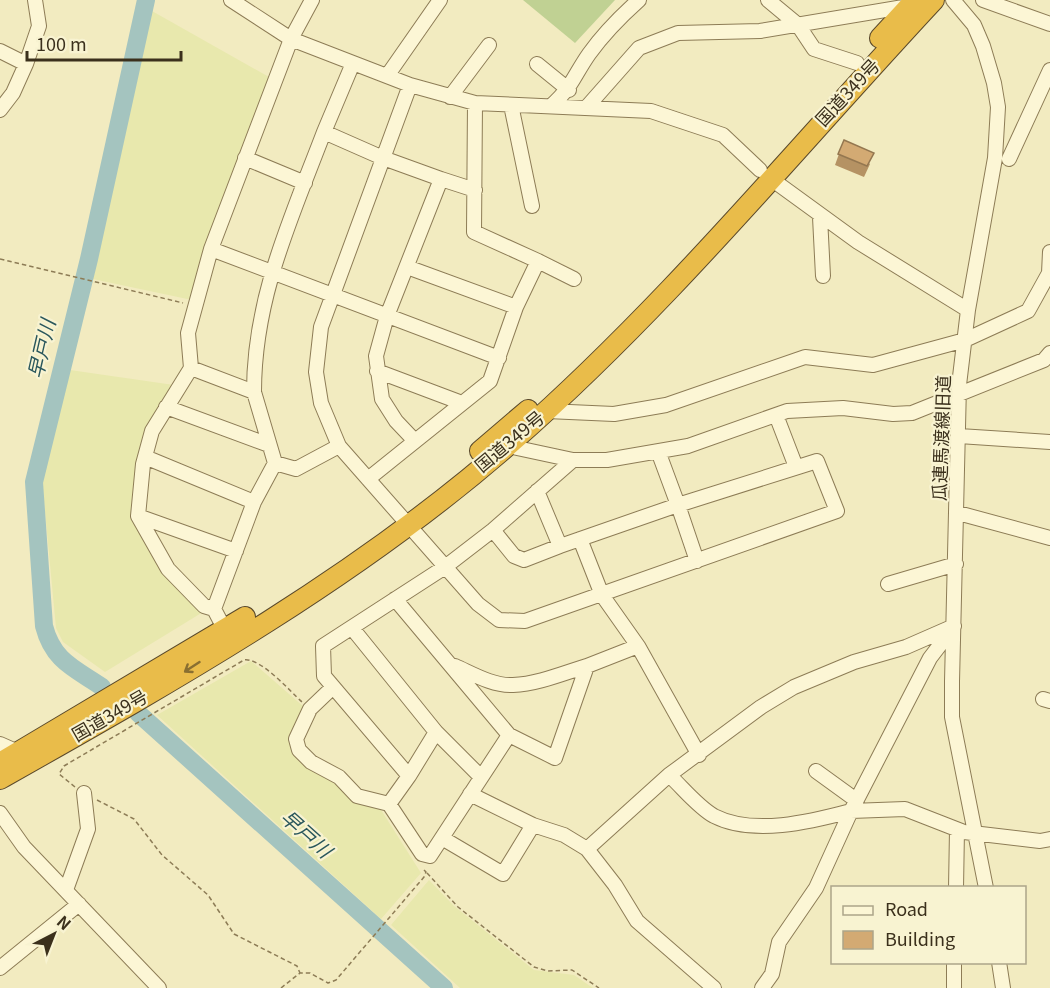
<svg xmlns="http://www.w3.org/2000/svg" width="1050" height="988" viewBox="0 0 1050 988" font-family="Georgia,'Noto Sans JP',serif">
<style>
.farmland{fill:#e8e8ad}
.green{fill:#c0d193}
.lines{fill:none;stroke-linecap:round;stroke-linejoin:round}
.river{stroke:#a4c4bf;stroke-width:18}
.minor-casing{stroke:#8d7c56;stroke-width:16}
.highway-casing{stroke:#5a492b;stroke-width:22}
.path{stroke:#8d7c56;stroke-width:1.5;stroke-dasharray:4.5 3;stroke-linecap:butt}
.minor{stroke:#fcf6d5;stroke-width:14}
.highway{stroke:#e9bc4a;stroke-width:20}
.wall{fill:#b59263}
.building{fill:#d3aa73;stroke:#947750;stroke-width:1.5}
.oneway{stroke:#896f31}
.labels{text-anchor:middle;stroke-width:4.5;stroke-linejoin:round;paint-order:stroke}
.street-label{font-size:18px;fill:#3b301c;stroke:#f8f3d1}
.water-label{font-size:20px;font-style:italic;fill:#2a575c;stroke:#f8f3d1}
</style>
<rect width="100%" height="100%" fill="#f2ebc0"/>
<!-- farmland -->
<path class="farmland" d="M 152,11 L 269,77 L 192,300 L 88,278 L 139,51 Z
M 70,370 L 174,385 L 145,432 L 131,505 L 154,560 L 168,578 L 203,612 L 105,672 L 63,642 L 56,628 L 42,480 Z
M 251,661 L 304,707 L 297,753 L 376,802 L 421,873 L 381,919 L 157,715 Z
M 429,880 L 454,906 L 534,970 L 574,975 L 593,988 L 460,988 L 391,925 Z"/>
<!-- green -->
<path class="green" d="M 523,0 L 615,0 L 575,43 Z"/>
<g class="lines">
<!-- river -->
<path class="river" d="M 102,687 C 74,668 53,661 44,626 L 34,482 L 89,259 L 146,0
M 138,713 L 444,988"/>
<!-- minor casing -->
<g class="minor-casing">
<path id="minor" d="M 231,0 L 291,39 L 410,85 L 475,103 L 651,111 L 723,135 L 760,170
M 768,0 L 798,25 L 814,49 L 857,63
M 953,0 L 974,25 L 983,46 L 994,83 L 998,107 L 995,158 L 968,310 L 959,385 L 952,682 L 952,717 L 986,888
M 983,0 L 1050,24
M 0,51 L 26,64 L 13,93 L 0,110
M 26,64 L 39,26 L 35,0
M 537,64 L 569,90
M 387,76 L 440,0
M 410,85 L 321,327 L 316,372 L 321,403 L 339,446 L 478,604 L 499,620 L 525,621 L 837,511 L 817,461 L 678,505 L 697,561
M 450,97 L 489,45
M 511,105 L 532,206
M 551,106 C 573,86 573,77 589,54 C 604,33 620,17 639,0
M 586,108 L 639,48 L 678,33 L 760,31 L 909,6
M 324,132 L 353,63
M 245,158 L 305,183
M 1009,159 L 1050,70
M 770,178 L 858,242 L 968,310
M 441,179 L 475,190
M 820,217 L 823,276
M 211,249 L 499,358
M 538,261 L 574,279
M 407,267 L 516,307
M 191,368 L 254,392 L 275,463
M 377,371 L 462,403
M 254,392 C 254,297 291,219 324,132 L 383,158 L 441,179 L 387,316 L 376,356 L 382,399 L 396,421 L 414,440
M 166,407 L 269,445
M 547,411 L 614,414 L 666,405 L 805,357 L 873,365 L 965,340 L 1028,311 L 1049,273 L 1050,252
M 776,415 L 796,467
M 959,436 L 1050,442
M 511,443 L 517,448 L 573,460 L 607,460 L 688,446 L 787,411 L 843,408 L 893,414 L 912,413 L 1044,360 L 1050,353
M 145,457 L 254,502
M 573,460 L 493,530 L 445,567 L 323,646 L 324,676 L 409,776 L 389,804 L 422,854 L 430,856 L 509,735 L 555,758 L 587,666 L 638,646
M 368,479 L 490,381 L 516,307 L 538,261 L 474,232 L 475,103
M 958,513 L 1050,538
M 138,516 L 236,551
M 493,530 L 514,556 L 524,560 L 560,546 L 537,491
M 580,539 L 602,595 L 638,646 L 699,755
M 560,546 L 678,505 L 658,451
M 888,584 L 956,564
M 395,599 L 509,735
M 214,609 L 254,502 L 275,463 L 296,469 L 339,446
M 352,628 L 436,732 L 481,777
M 953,628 L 930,658 L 851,811 L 905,809 L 964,832 L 1040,841 L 1050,839
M 225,630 L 214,609 L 204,606 L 168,569 L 138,516 L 143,464 L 152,431 L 191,368 L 188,333 L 211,249 L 291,39 L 312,0
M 455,666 C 473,674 493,686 513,685 C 538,684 564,673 587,666
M 332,688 L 310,709 L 296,739 L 299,750 L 311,762 L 339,777 L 357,796 L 389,804
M 1043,699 L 1050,701
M 0,744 L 18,752
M 816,771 L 856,800
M 669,775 C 683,788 698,807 714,816 C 753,836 810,822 851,811
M 409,776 L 436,732
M 470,794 L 533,825 L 564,835 L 587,849 L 615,885 L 637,921 L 714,988
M 0,813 L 24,847 L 159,988
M 442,838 L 503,874 L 533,825
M 587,849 L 669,775 L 761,707 L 794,687 L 854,662 L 906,647 L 954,626
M 956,888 L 957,830
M 66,890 L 88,829 L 84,793
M 999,962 L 1003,988
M 0,968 L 79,904
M 762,988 L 772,974 L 779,942 L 816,888 L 851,811
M 954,988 L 954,962"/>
</g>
<!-- highway casing -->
<g class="highway-casing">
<path id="highway" d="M 880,38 L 915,0
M 480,451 L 528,410
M 0,763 L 245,617
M 0,779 C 177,679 360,576 513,441 C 666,307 796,148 934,0"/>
</g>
<!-- path -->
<path class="path" d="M 0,259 L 183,303
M 75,787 L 59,774 L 64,766 L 244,660 C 260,657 290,691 302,702
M 97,800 L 134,819 L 162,855 L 208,895 L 234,934 L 297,966 L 300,973
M 427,873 L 458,907 L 534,967 L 548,971 L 572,970 L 599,988
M 281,988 L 300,973 L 310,973 L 328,983 L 336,980 L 424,877 L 426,872 L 422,868"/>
<!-- minor -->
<use href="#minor" class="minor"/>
<!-- highway -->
<use href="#highway" class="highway"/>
</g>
<!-- wall -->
<path class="wall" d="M 844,140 L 870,164 L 864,177 L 835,165 Z"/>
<!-- building -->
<path class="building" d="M 844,140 L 874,153 L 867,166 L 838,154 Z"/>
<!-- one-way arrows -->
<defs><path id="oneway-shaft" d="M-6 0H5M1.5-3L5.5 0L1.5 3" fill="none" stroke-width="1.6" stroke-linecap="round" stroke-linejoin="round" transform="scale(1.5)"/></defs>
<use class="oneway" href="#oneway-shaft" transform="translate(192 667) rotate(147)"/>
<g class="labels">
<!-- street labels -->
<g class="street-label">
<text transform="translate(848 93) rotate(-47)" y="6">国道349号</text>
<text transform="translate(942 438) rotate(-88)" y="6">瓜連馬渡線旧道</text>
<text transform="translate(510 442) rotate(-40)" y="6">国道349号</text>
<text transform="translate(110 716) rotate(-30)" y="6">国道349号</text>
</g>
<!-- water labels -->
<g class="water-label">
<text transform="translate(42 349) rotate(-77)" y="7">早戸川</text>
<text transform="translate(306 834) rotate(42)" y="7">早戸川</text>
</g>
</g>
<!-- legend -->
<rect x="831" y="886" width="195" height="78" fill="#f8f3d1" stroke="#aca589" stroke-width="1.5"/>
<rect x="843" y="906" width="30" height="9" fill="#fcf6d5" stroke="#aca589" stroke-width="1.5"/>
<text x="885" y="916" font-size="18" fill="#3b301c">Road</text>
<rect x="843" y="931" width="30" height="18" fill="#d3aa73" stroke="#aca589" stroke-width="1.5"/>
<text x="885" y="946" font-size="18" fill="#3b301c">Building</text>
<!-- north arrow -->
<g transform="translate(54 934) rotate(42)" stroke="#f8f3d1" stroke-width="4.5" paint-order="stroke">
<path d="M0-4.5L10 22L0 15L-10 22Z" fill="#3b301c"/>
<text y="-9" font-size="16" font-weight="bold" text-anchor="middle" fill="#3b301c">N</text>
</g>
<!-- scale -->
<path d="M27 51v9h154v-9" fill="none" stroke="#3b301c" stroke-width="3"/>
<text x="36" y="51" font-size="18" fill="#3b301c" stroke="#f8f3d1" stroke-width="4.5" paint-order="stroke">100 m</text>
</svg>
